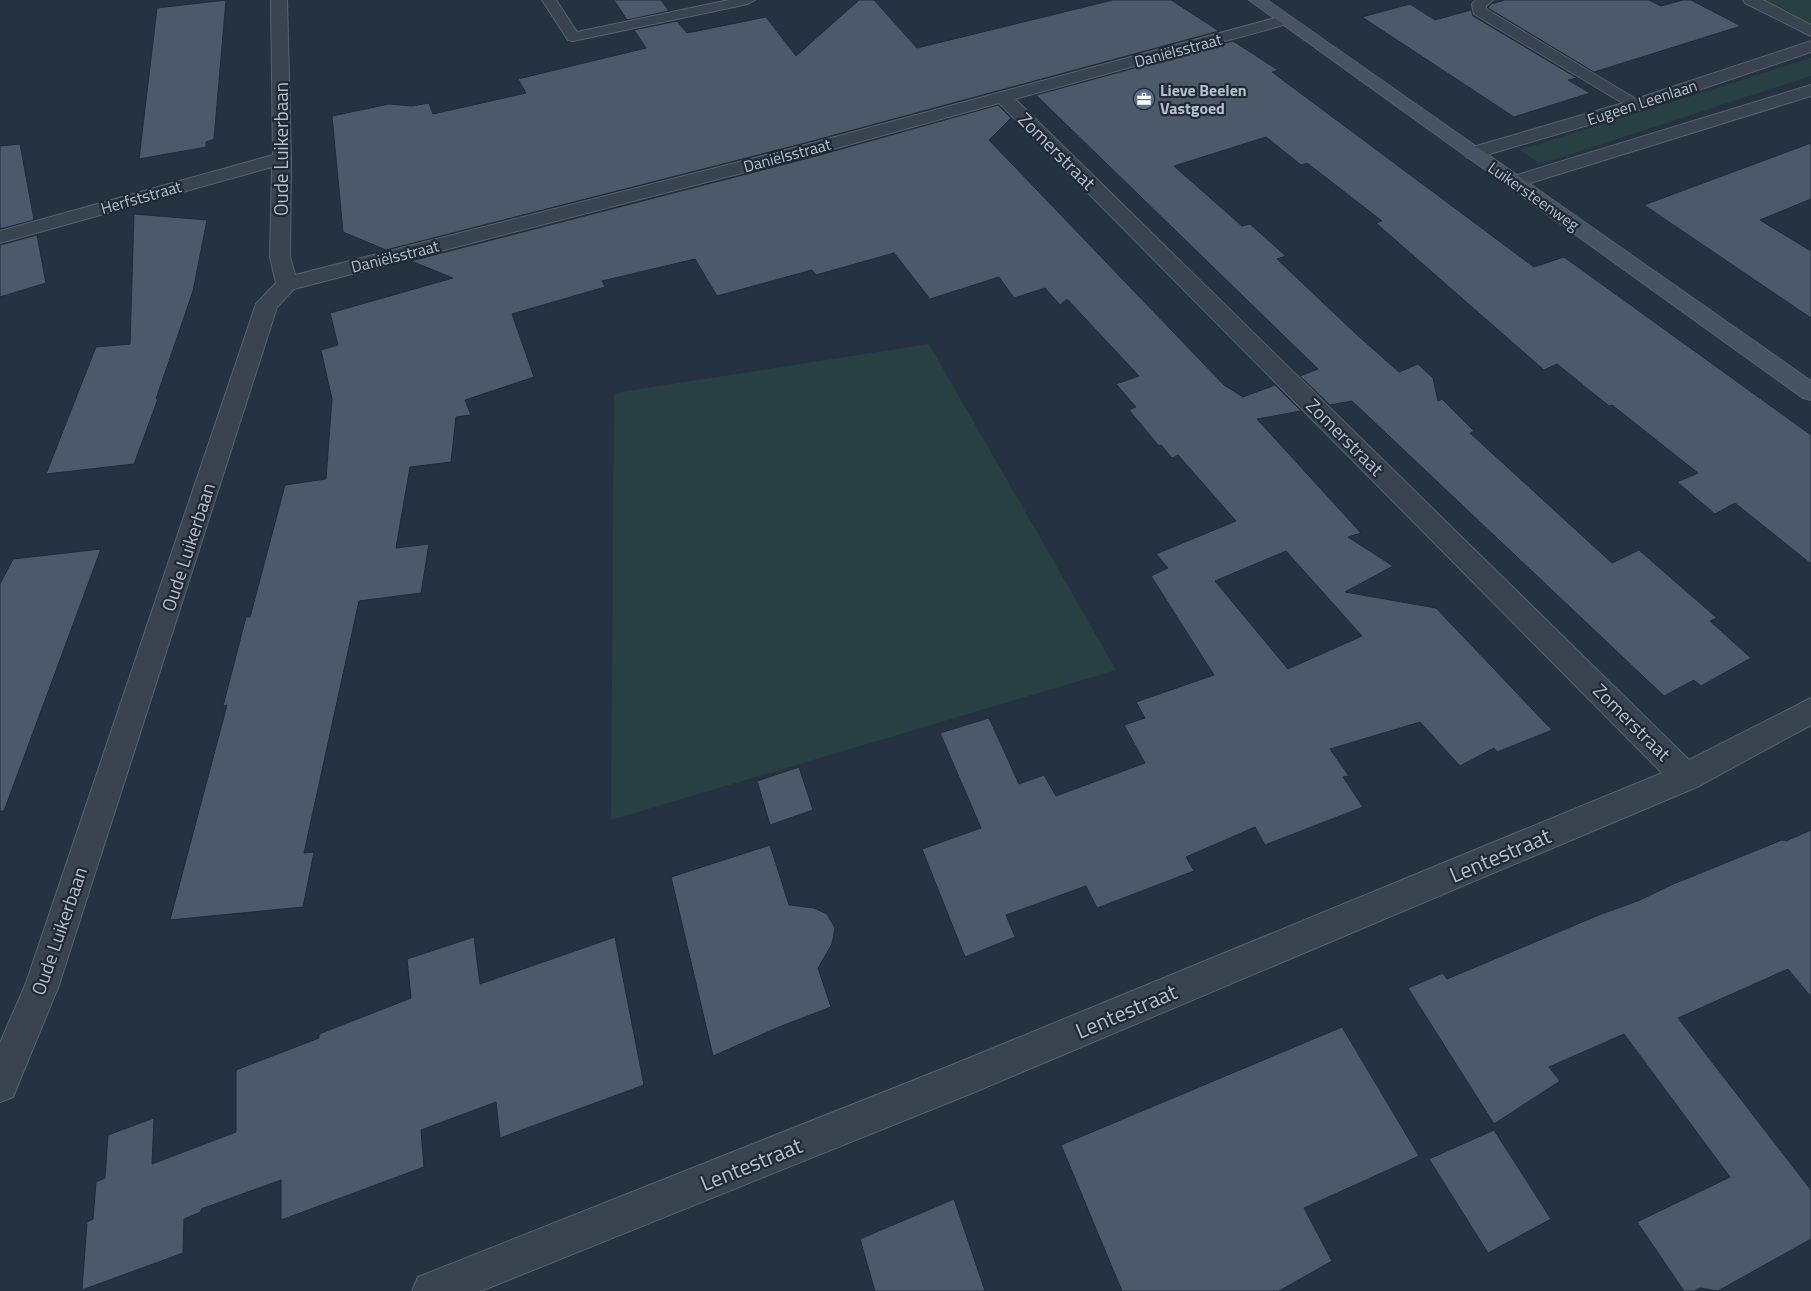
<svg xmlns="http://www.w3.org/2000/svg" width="1811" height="1291" viewBox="0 0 1811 1291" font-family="'Titillium Web',sans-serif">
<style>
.green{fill:#284042}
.building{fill:#4c596b;stroke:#212b38;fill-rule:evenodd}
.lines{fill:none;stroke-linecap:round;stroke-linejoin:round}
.lane-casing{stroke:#58626e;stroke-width:2}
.street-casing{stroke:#58626e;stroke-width:2}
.secondary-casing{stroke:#58626e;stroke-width:2}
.lane{fill:#3a4451;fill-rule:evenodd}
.street{fill:#3a4451;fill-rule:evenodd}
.secondary{fill:#485364;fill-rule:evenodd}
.labels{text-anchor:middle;stroke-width:4.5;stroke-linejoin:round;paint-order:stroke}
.far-street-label{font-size:16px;fill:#b7bfcb;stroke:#1f2936}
.far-poi-label{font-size:16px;font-weight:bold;fill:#b7bfcb;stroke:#1f2936;text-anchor:start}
.street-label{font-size:19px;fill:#b7bfcb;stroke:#1f2936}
.near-street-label{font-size:22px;fill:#b7bfcb;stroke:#1f2936}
</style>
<rect width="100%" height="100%" fill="#253242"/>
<!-- green -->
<path class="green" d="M 1764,0 L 1811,0 L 1811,23 Z
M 1811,58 L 1811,76 L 1540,164 L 1520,150 Z
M 929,344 L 1116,670 L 611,820 L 614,393 Z"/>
<!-- building -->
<path class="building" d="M 226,0 L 214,139 L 206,142 L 206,147 L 139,159 L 157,8 Z
M 614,0 L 661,0 L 669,11 L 627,20 Z
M 859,0 L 874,0 L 917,48 L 1113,0 L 1171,0 L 1219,31 L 805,143 L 386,250 L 343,232 L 332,116 L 389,104 L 412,106 L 429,103 L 433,114 L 526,93 L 518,79 L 646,48 L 634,30 L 677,21 L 687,33 L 766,17 L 796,56 Z
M 1505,0 L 1649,0 L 1661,6 L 1683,0 L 1691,0 L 1741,26 L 1594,72 L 1488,8 L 1491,4 Z
M 1410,4 L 1435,20 L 1471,10 L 1473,16 L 1577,78 L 1568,80 L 1590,93 L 1514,117 L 1362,17 Z
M 1233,41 L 1278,70 L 1272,72 L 1534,267 L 1564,257 L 1811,435 L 1811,564 L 1735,503 L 1715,514 L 1677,482 L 1698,473 L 1612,405 L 1609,406 L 1557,364 L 1544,370 L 1376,223 L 1382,221 L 1307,163 L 1301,165 L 1266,137 L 1174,166 L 1242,226 L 1250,224 L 1286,256 L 1277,259 L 1355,333 L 1399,372 L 1418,364 L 1433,378 L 1438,401 L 1442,399 L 1474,431 L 1470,433 L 1612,563 L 1639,550 L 1717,618 L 1710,621 L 1751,658 L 1701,686 L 1694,680 L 1664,696 L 1352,401 L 1330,405 L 1300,376 L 1318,369 L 1036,95 Z
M 998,105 L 1011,118 L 989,140 L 1224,385 L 1243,397 L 1275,385 L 1301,411 L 1257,419 L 1361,533 L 1348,537 L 1393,566 L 1345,592 L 1436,608 L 1552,730 L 1497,752 L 1494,748 L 1460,766 L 1420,722 L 1330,749 L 1349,776 L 1343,777 L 1363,807 L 1265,845 L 1255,827 L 1186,857 L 1194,871 L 1097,908 L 1086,886 L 1006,915 L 1015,937 L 965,957 L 922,849 L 981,828 L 940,733 L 989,718 L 1019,784 L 1044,775 L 1056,796 L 1145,763 L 1124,725 L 1145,718 L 1136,702 L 1214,675 L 1151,576 L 1168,568 L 1156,554 L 1236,521 L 1178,455 L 1172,458 L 1161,445 L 1159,446 L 1129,410 L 1136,407 L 1116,384 L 1139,376 L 1067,299 L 1060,305 L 1045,288 L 1014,298 L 999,277 L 930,299 L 894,253 L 816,275 L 812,270 L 717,296 L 695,259 L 602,281 L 605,287 L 512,314 L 534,377 L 465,400 L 471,415 L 456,417 L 451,462 L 410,467 L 396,548 L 429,544 L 421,593 L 359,601 L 304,853 L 314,852 L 303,907 L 170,920 L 227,705 L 223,706 L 236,656 L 246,617 L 250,617 L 285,485 L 326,479 L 332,399 L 321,350 L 338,345 L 330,313 L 453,278 L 411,261 L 820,155 ZM 1286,551 L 1362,636 L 1288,669 L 1215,581 Z
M 1811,143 L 1811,199 L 1760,220 L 1811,251 L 1811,318 L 1644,205 Z
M 20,144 L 34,220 L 0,229 L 0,146 Z
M 134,214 L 207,220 L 193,291 L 156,399 L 158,399 L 134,464 L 46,474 L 96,347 L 130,344 Z
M 37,235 L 46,283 L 0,297 L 0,245 Z
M 101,549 L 4,811 L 0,811 L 0,584 L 13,559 Z
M 799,767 L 813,810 L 770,825 L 757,781 Z
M 1811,830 L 1811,997 L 1788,969 L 1678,1018 L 1811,1190 L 1811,1239 L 1718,1291 L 1700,1288 L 1694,1291 L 1684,1291 L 1637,1222 L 1730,1177 L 1624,1034 L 1549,1067 L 1560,1081 L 1494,1124 L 1408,988 L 1443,973 L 1447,979 L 1599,915 L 1640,900 L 1671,885 L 1782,840 L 1786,841 Z
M 770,845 L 789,905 L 814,908 L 827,914 L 835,928 L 832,944 L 818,968 L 831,1007 L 779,1027 L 713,1056 L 671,877 Z
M 474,937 L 480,984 L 615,937 L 644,1085 L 500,1138 L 496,1102 L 421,1130 L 424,1167 L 281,1220 L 281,1180 L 201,1209 L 201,1212 L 184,1219 L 183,1253 L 82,1290 L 87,1222 L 93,1219 L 96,1182 L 105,1178 L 108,1135 L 154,1118 L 152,1164 L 236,1132 L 236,1070 L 319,1038 L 319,1034 L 411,998 L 407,959 Z
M 1342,1027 L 1419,1156 L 1304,1208 L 1332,1261 L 1279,1291 L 1122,1291 L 1061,1145 Z
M 1494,1130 L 1551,1219 L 1488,1253 L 1429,1159 Z
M 954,1199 L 985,1291 L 875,1291 L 860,1239 Z"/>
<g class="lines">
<!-- lane casing -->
<g class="lane-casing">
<path id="lane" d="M 542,0 L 556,0 L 577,32 L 729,0 L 755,0 L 748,4 L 573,41 L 568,40 Z
M 1476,0 L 1493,0 L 1486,6 L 1486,9 L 1641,102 L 1644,105 L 1641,108 L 1631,108 L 1474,14 L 1472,4 Z"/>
</g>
<!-- street casing -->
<g class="street-casing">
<path id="street" d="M 271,0 L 287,0 L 291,158 L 290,257 L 295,275 L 805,145 L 1279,17 L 1291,17 L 1293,20 L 1291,23 L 1015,99 L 1689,760 L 1811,698 L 1811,725 L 1697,787 L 970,1094 L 481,1291 L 412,1291 L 418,1277 L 957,1063 L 1662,773 L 999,103 L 819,153 L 294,289 L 277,307 L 59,985 L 13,1097 L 0,1102 L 0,1043 L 26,983 L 256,304 L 276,283 L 270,257 L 272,167 L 0,243 L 0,231 L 273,155 Z
M 1743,0 L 1763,0 L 1811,25 L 1811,36 L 1745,3 Z
M 1811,41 L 1811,52 L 1642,109 L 1473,159 L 1466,157 L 1464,153 L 1466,149 L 1630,101 Z
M 1811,85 L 1811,96 L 1521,186 L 1514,188 L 1507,186 L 1504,182 L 1507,178 Z"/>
</g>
<!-- secondary casing -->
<g class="secondary-casing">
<path id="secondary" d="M 1249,0 L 1267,0 L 1811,381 L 1811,400 L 1803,398 Z"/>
</g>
<!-- lane -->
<use href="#lane" class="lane"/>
<!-- street -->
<use href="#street" class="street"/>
<!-- secondary -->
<use href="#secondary" class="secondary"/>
</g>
<!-- icons -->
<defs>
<g id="office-disc" transform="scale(1.125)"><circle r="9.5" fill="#5c6f8a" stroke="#1f2936"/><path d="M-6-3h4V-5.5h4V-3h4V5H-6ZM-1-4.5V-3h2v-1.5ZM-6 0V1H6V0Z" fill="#fff"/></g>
</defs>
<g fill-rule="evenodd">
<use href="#office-disc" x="1144" y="99"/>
</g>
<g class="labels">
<!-- far-street labels -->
<g class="far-street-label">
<text transform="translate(1178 50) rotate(-15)" y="6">Daniëlsstraat</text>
<text transform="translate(1642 102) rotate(-18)" y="6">Eugeen Leenlaan</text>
<text transform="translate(787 155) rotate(-15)" y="6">Daniëlsstraat</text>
<text transform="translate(1534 196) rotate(35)" y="6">Luikersteenweg</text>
<text transform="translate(141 197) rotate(-16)" y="6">Herfststraat</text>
<text transform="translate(395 256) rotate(-14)" y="6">Daniëlsstraat</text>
</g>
<!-- far-poi labels -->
<g class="far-poi-label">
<text x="1160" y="96">Lieve Beelen<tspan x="1160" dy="18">Vastgoed</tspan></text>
</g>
<!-- street labels -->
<g class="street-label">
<text transform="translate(281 149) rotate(-90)" y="7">Oude Luikerbaan</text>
<text transform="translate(1057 151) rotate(45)" y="7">Zomerstraat</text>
<text transform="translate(1345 437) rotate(45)" y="7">Zomerstraat</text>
<text transform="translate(188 547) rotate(-72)" y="7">Oude Luikerbaan</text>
<text transform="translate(1632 722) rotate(45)" y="7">Zomerstraat</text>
<text transform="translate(59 931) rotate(-71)" y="7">Oude Luikerbaan</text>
</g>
<!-- near-street labels -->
<g class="near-street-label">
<text transform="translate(1500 855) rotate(-23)" y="8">Lentestraat</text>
<text transform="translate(1126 1011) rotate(-23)" y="8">Lentestraat</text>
<text transform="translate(751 1164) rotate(-22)" y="8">Lentestraat</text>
</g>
</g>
</svg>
